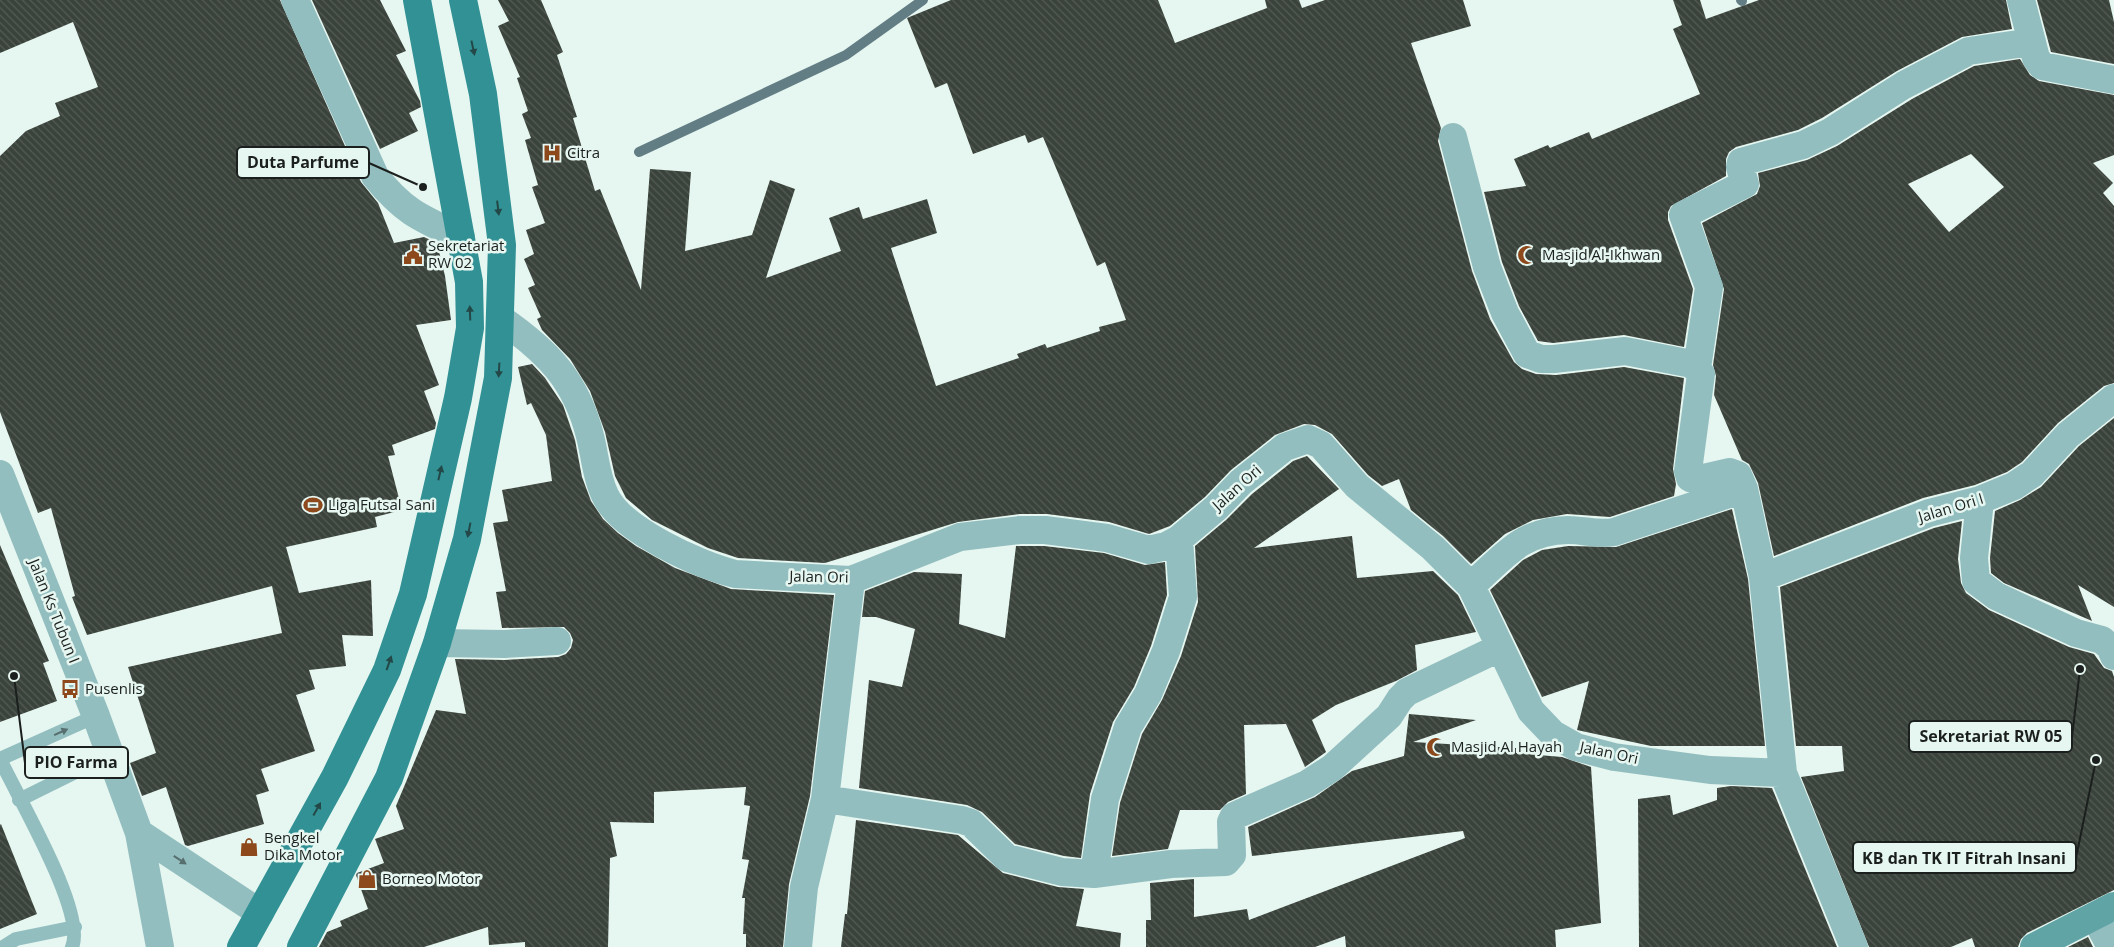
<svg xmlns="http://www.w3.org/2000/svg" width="2114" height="947" viewBox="0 0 2114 947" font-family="'Open Sans',sans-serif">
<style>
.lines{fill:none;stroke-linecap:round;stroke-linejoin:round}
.stream{stroke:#637d85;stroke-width:10}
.building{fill:url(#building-back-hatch);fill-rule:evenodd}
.lane{stroke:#93bebf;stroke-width:14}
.street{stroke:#93bebf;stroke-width:28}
.secondary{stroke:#60a4a6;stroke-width:28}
.primary{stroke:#329194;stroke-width:28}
.oneway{fill:#234847}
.oneway2{fill:#576f6e}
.labels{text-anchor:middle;stroke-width:5;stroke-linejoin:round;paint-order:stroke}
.poi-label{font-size:15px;fill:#1b201e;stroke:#e6f6f0;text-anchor:start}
.street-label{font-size:15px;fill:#1b201e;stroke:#e6f6f0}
.leader{fill:none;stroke:#1b201e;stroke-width:2}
.callout-dot{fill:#1b201e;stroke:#e6f6f0;stroke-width:2}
.callout{fill:#e6f6f0;stroke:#1b201e;stroke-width:2}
.callout-label{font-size:16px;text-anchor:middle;font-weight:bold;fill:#1b201e}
</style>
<defs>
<pattern id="building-back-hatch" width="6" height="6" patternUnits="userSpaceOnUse" patternTransform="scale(1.25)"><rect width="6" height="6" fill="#3a433b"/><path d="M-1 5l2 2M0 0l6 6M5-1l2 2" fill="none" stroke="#545b55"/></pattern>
</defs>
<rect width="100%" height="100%" fill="#e6f6f0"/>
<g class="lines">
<!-- stream -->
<path class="stream" d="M 1741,0 L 1742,1
M 639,152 L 846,55 L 923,0"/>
</g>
<!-- building -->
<path class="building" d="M 0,0 L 280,0 L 361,182 L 378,203 L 394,243 L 424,237 L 437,243 L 445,276 L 451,320 L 416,325 L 439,385 L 424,391 L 436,423 L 435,429 L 392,445 L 395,455 L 388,456 L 402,510 L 375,517 L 377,527 L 286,547 L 299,593 L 371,580 L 373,636 L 342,635 L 346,666 L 309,670 L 315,689 L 296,695 L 315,751 L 261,769 L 269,791 L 256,795 L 264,824 L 188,846 L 185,845 L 166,787 L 142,796 L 130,763 L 156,753 L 128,667 L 282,633 L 272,586 L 87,635 L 72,597 L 75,596 L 51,508 L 38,513 L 0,412 L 0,156 L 26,131 L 60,116 L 55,103 L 98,87 L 73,22 L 0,53 Z
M 312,0 L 380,0 L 406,51 L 396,55 L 420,101 L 421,107 L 409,113 L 418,131 L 380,149 Z
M 498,0 L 541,0 L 563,52 L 557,55 L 577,117 L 573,118 L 595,191 L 600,189 L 641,290 L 650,169 L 691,172 L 685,251 L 752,235 L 770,180 L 795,189 L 766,278 L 841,251 L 829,218 L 859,207 L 863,219 L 927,199 L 937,233 L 891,248 L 936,386 L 1019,358 L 1017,354 L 1045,344 L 1047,348 L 1100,331 L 1099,327 L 1126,320 L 1105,262 L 1097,266 L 1043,137 L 1028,143 L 1025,135 L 973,154 L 947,83 L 935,88 L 907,18 L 951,0 L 1158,0 L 1175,43 L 1267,8 L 1265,0 L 1299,0 L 1302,8 L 1325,0 L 1463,0 L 1471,26 L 1411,43 L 1441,128 L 1438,141 L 1472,271 L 1490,319 L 1514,362 L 1522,369 L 1536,374 L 1556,375 L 1624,367 L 1684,378 L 1673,469 L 1676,484 L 1674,496 L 1610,517 L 1567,514 L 1533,520 L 1505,534 L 1471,564 L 1443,536 L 1411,510 L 1399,479 L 1382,486 L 1368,475 L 1332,434 L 1315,425 L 1304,424 L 1275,435 L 1231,470 L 1205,497 L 1170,526 L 1149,534 L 1109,522 L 1047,514 L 1020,514 L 958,522 L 825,563 L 738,558 L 708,548 L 652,520 L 626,498 L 615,476 L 605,432 L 590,391 L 570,359 L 542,330 L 537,319 L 541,317 L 528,288 L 535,285 L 524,259 L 534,254 L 526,230 L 545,223 L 532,187 L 538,185 L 525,140 L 531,138 L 522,114 L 528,111 L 517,78 L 520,77 L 498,26 L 509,21 Z
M 1673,0 L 1700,0 L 1706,19 L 1759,0 L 2006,0 L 2012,29 L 1962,37 L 1897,71 L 1822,118 L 1798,130 L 1736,147 L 1729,152 L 1726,159 L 1726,176 L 1671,206 L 1668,212 L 1668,220 L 1693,289 L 1684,347 L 1624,335 L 1553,343 L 1538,341 L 1519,306 L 1502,262 L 1484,192 L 1526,186 L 1514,159 L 1548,145 L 1550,148 L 1589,132 L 1592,139 L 1700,94 L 1673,29 L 1682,25 Z
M 2037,0 L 2109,0 L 2114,22 L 2114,64 L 2051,52 Z
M 2020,59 L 2030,75 L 2039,81 L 2114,95 L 2114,155 L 2093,163 L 2113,183 L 2103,193 L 2114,206 L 2114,383 L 2104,386 L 2058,423 L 2022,462 L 2007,472 L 1975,485 L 1923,498 L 1774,556 L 1758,483 L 1749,464 L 1742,460 L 1714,395 L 1716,376 L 1713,365 L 1724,289 L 1702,223 L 1757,194 L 1760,186 L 1758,173 L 1807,160 L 1837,146 L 1912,99 L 1974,66 ZM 1971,154 L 2004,187 L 1949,232 L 1908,184 Z
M 532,364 L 545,378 L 563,405 L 575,440 L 582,477 L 591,501 L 603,519 L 618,533 L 636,546 L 675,568 L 731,589 L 834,595 L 810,796 L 789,884 L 783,947 L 746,947 L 746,934 L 743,934 L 745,898 L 742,898 L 749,860 L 742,859 L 750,806 L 744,805 L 746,787 L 654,792 L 654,823 L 610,822 L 617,856 L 610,858 L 608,947 L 525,947 L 525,942 L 489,945 L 488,927 L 424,947 L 319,947 L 327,932 L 342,926 L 340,921 L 368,909 L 356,875 L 357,873 L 384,863 L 375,839 L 404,829 L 396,806 L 436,710 L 466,714 L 455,659 L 504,660 L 558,657 L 566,654 L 571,648 L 573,640 L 570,633 L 564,627 L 502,628 L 496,592 L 506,591 L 493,523 L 508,521 L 502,490 L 552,481 L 546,435 L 531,403 L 527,405 L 518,367 Z
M 2114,418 L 2114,607 L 2078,585 L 2092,621 L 2004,583 L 1991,573 L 1990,558 L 1995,511 L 2020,500 L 2041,487 L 2079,446 Z
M 1307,456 L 1339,489 L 1254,548 L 1352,536 L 1357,578 L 1433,571 L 1458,595 L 1476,632 L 1415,645 L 1417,670 L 1396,681 L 1336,705 L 1312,720 L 1326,752 L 1305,767 L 1286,724 L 1244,725 L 1246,794 L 1228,802 L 1220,810 L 1180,810 L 1168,849 L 1112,856 L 1120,803 L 1142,734 L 1162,700 L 1181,656 L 1198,602 L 1195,546 L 1226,520 L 1252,494 L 1293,461 Z
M 1732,509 L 1748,579 L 1765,746 L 1651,746 L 1577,730 L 1589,681 L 1542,697 L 1490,590 L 1523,560 L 1542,550 L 1568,546 L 1616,547 Z
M 1962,521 L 1958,559 L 1961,583 L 1966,593 L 1989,610 L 2069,647 L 2094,654 L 2104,668 L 2112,671 L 2114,677 L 2114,890 L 2027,933 L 2021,939 L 2018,947 L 1975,947 L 1972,938 L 1951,947 L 1869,947 L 1801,777 L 1844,771 L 1842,746 L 1796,746 L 1780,587 L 1934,528 Z
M 0,545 L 49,661 L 43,663 L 57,701 L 0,722 Z
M 1016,546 L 1044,546 L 1104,553 L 1145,565 L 1165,562 L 1167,595 L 1151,646 L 1134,687 L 1113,722 L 1090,794 L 1081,858 L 1064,856 L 1015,844 L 982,812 L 967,805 L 859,788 L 869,680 L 902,687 L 915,629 L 876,617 L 862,617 L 865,591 L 914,572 L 962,574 L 959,624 L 1005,638 Z
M 1409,714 L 1476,720 L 1413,742 L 1516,748 L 1516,753 L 1562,757 L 1591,767 L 1601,923 L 1555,930 L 1556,947 L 1346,947 L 1345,936 L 1315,947 L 1146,947 L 1146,920 L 1151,920 L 1150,883 L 1194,879 L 1194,917 L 1247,909 L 1249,920 L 1465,838 L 1463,831 L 1252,856 L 1248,827 L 1315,797 L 1352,771 L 1404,756 Z
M 1731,786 L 1772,788 L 1837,947 L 1639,947 L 1638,799 L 1670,795 L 1673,815 L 1717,800 L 1717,788 Z
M 856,820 L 958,835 L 1003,873 L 1058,887 L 1084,889 L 1076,926 L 1121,933 L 1120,947 L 841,947 L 845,914 L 847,914 Z
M 1,824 L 37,914 L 0,929 L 0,825 Z
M 2088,937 L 2093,947 L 2068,947 Z"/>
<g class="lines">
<!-- lane -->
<path class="lane" d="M 0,759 C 17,796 87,913 72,947
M 0,759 L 96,716
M 19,800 L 110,755
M 3,947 L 16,939 L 75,927"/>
<!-- street -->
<path class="street" d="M 295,0 L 375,176 C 404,212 420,218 461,237
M 2021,0 L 2036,58 L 2042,66 L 2114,80
M 1453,137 L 1487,267 L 1505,313 L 1527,354 L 1541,359 L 1554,359 L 1625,351 L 1692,364 L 1701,374 L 1688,471 L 1690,478 L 1695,480 L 1730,472 L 1738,475 L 1744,489 L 1763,577 L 1783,773 L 1854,947
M 501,319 C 547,351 576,380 590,436 C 595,455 596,477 605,495 C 621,530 699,565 735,574 L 851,580 L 960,537 L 1020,530 L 1045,530 L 1107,538 L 1149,550 L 1166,546 L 1179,539 L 1216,508 L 1241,482 L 1285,447 L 1308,439 L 1321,445 L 1357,486 L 1433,548 L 1471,586 L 1531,711 L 1553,734 L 1576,747 L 1614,757 L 1710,770 L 1783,773
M 1697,368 L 1709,287 L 1683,215 L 1745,184 L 1740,167 L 1741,162 L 1803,145 L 1830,132 L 1904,85 L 1969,51 L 2032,42
M 0,474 L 96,716 L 139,833 L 160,947
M 1980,500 L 1974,558 L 1976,581 L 1996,596 L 2076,633 L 2102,640 L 2110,647 L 2114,656
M 1763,577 L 1929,513 L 1980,500 L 2014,486 L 2032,474 L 2068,435 L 2114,398
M 1471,586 C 1504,557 1520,531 1568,530 C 1584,530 1598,535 1614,532 L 1744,489
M 437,643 L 504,644 L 557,641
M 825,799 L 962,820 L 971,823 L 1007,858 L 1062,872 L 1094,874 L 1171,864 L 1226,862 L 1232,855 L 1231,822 L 1234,816 L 1307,784 L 1332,768 L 1389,716 L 1400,699 L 1407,692 L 1499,648
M 139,833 L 260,913
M 1094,874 L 1105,799 L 1128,727 L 1148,694 L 1166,651 L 1183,597 L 1179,539
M 2095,917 L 2111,947
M 798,947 L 804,887 L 825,799 L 851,580"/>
<!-- secondary -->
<path class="secondary" d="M 2034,947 L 2114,906"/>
<!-- primary -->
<path class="primary" d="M 241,947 L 335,777 L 387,670 L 413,594 L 458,398 L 470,328 L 469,282 L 417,0
M 301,947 L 389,778 L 437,643 L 467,539 L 498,378 L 502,245 L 483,94 L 463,0"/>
</g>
<!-- one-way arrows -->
<defs><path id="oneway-solid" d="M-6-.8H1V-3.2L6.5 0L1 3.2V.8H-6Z" transform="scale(1.25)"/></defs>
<g class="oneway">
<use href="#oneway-solid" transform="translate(473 48) rotate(78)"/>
<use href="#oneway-solid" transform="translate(498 208) rotate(83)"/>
<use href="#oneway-solid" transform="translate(470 313) rotate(-92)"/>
<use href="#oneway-solid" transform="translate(499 370) rotate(93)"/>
<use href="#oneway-solid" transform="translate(440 473) rotate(-77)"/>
<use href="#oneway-solid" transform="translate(469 530) rotate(101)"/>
<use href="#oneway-solid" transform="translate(389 663) rotate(-71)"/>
<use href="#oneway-solid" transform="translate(317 809) rotate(-61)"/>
</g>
<g class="oneway2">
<use href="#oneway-solid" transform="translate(61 732) rotate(-24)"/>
<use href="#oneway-solid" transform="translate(180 860) rotate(33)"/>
</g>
<!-- icons -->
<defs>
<g id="hospital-bare" transform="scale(1.5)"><path d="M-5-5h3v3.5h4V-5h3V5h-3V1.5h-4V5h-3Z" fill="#8d491c" stroke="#e6f6f0" stroke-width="2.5" paint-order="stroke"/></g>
<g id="civic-bare" transform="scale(1.5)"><path d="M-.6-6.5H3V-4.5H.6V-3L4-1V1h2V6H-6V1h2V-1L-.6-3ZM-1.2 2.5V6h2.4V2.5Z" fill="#8d491c" stroke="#e6f6f0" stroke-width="2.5" paint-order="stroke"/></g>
<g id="mosque-bare" transform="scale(1.5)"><path d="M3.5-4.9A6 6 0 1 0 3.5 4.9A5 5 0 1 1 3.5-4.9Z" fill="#8d491c" stroke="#e6f6f0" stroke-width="2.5" paint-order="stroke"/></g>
<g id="stadium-bare" transform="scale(1.5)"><path d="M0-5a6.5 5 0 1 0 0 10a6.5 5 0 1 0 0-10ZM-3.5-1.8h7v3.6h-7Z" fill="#8d491c" stroke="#e6f6f0" stroke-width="2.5" paint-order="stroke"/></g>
<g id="bus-bare" transform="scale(1.5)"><path d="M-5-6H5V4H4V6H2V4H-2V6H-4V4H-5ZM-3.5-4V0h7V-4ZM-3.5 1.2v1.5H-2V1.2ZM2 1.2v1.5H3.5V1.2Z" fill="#8d491c" stroke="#e6f6f0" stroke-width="2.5" paint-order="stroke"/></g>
<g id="shop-bare" transform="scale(1.5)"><path d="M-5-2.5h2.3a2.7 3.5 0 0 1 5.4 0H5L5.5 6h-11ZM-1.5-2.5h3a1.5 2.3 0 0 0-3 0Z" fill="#8d491c" stroke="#e6f6f0" stroke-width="2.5" paint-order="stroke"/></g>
</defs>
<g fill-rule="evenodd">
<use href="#hospital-bare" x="552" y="153"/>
<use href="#civic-bare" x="413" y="255"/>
<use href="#mosque-bare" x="1527" y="255"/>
<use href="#stadium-bare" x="313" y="505"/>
<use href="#bus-bare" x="70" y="689"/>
<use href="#mosque-bare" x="1436" y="747"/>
<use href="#shop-bare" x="249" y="847"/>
<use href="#shop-bare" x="367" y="879"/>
</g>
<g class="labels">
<!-- poi labels -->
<g class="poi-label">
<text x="567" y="158">Citra</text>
<text x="428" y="251">Sekretariat<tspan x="428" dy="17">RW 02</tspan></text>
<text x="1542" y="260">Masjid Al-Ikhwan</text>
<text x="328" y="510">Liga Futsal Sani</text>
<text x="85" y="694">Pusenlis</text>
<text x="1451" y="752">Masjid Al Hayah</text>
<text x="264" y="843">Bengkel<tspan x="264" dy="17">Dika Motor</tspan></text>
<text x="382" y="884">Borneo Motor</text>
</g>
<!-- street labels -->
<g class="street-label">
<text transform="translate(1237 488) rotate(-42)" y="5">Jalan Ori</text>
<text transform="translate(1951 508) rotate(-17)" y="5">Jalan Ori I</text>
<text transform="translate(819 577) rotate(1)" y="5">Jalan Ori</text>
<text transform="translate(54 611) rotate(68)" y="5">Jalan Ks Tubun I</text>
<text transform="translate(1609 753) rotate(12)" y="5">Jalan Ori</text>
</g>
</g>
<!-- callouts -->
<path class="leader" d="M423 187L369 163M2080 669L2072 737M14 676L25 763M2096 760L2076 858"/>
<g class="callout-dot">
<circle cx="423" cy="187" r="5"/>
<circle cx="2080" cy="669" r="5"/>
<circle cx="14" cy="676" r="5"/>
<circle cx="2096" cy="760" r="5"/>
</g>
<g class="callout">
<rect x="237" y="147" width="132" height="31" rx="5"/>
<rect x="1909" y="721" width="163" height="31" rx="5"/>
<rect x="25" y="747" width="103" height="31" rx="5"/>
<rect x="1853" y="842" width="223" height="31" rx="5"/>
</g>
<g class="callout-label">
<text x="303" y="168">Duta Parfume</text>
<text x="1991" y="742">Sekretariat RW 05</text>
<text x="76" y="768">PIO Farma</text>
<text x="1964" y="864">KB dan TK IT Fitrah Insani</text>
</g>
</svg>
